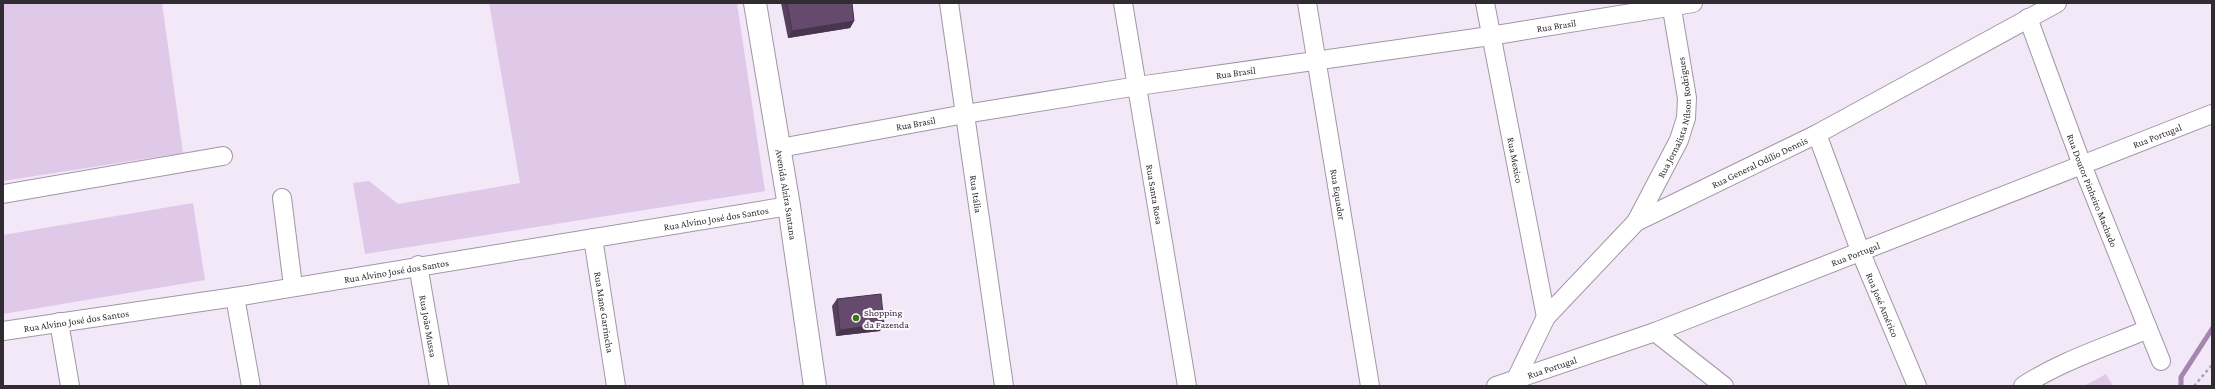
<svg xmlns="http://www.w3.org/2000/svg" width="2215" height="389" viewBox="0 0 2215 389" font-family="'Crimson Pro',serif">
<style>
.green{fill:#e0c8e8}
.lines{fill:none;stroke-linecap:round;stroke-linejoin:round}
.stream{stroke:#a486ae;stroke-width:5}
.minor-casing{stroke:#a197a5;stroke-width:20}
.major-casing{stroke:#a197a5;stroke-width:24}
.path{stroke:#aca3af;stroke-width:2.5;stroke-dasharray:3 3;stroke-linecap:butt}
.minor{stroke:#fff;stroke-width:18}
.major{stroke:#fff;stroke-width:22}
.wall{fill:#57405f}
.shaded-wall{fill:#47344d}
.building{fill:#654a6e;stroke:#47344d}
.poi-dot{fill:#387714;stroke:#fcf8fe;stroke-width:1.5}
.labels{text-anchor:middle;stroke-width:4;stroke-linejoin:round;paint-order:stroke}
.street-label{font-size:10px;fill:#312c32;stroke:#fcf8fe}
.poi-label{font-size:10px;fill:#312c32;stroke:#fcf8fe;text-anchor:start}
</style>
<rect width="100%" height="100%" fill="#f3e8f7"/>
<!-- green -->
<path class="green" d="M 3,3 L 162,3 L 183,153 L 3,181 Z
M 489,3 L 737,3 L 765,191 L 365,254 L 353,183 L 369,181 L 398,204 L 520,183 Z
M 193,203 L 205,280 L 3,314 L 3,235 Z
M 2106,374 L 2113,386 L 2084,386 Z"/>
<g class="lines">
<!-- stream -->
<path class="stream" d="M 2181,386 L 2181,377 L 2212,329"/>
<!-- minor casing -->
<g class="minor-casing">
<g id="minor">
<path id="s1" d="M 949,3 L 1004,386"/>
<path id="s2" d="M 1123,3 L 1187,386"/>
<path id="s3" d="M 1307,3 L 1370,386"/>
<path id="s4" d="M 1485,3 L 1546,317"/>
<path id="s5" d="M 2028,18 L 2082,165 L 2161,361"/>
<path id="s6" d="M 1817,134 L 1861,253 L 1917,386"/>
<path id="s7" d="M 780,148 L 965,114 L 1138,86 L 1490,36 L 1693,3"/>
<path d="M 3,194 L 223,156"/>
<path d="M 282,198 L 293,286"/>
<path id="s8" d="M 1636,222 L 1679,140 L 1686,118 L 1687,98 L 1671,3"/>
<path id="s9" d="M 593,238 L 616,386"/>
<path id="s10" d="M 418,265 L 439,386"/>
<path d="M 235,297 L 251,386"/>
<path d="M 59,322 L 70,386"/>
<path id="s11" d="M 3,331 L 235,297 L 789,206"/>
<path d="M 1655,332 L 1724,386"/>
<path id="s12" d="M 1516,379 L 1546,317 L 1636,222 L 1817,134 L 2057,3"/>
<path id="s13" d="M 1496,386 L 1655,332 L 2212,114"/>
<path d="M 2023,386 C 2061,361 2106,347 2148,329"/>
</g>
</g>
<!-- major casing -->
<g class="major-casing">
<g id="major">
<path id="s14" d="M 755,3 L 789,206 L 815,386"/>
</g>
</g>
<!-- path -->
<path class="path" d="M 2194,386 L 2212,365"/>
<!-- minor -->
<use href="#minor" class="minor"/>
<!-- major -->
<use href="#major" class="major"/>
</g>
<!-- wall -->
<path class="wall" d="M 781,3 L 852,3 L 854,21 L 850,28 L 788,38 Z
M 837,299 L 880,331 L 836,336 L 832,306 Z"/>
<!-- shaded-wall -->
<path class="shaded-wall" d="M 854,21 L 850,28 L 788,38 L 792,31 Z
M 884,324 L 880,331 L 836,336 L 840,330 Z"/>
<!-- building -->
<path class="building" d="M 787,3 L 852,3 L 854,21 L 792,31 Z
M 881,294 L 884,324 L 840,330 L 837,299 Z"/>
<!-- markers -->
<circle class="poi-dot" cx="856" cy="318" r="4"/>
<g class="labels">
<!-- street labels -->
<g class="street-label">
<text dy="4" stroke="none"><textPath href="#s7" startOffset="786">Rua Brasil</textPath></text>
<text dy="4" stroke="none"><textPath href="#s7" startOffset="462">Rua Brasil</textPath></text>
<text dy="4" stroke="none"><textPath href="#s8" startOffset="114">Rua Jornalista Nílson Rodrigues</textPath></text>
<text dy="4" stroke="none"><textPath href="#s7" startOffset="138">Rua Brasil</textPath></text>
<text dy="4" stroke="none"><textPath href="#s13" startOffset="707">Rua Portugal</textPath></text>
<text dy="4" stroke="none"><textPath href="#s4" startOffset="160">Rua Mexico</textPath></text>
<text dy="4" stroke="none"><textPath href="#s12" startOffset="337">Rua General Odílio Dennis</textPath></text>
<text dy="4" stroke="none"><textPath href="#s5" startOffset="184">Rua Doutor Pinheiro Machado</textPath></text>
<text dy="4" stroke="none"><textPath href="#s14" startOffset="194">Avenida Alzira Santana</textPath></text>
<text dy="4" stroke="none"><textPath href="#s1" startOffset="193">Rua Itália</textPath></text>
<text dy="4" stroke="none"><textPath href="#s2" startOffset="194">Rua Santa Rosa</textPath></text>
<text dy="4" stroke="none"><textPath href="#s3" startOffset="194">Rua Equador</textPath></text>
<text dy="4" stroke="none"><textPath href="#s11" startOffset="722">Rua Alvino José dos Santos</textPath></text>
<text dy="4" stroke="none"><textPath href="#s13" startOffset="383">Rua Portugal</textPath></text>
<text dy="4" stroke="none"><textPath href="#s11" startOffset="398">Rua Alvino José dos Santos</textPath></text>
<text dy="4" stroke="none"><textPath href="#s6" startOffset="183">Rua José Américo</textPath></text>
<text dy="4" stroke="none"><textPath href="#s9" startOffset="75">Rua Mane Garrincha</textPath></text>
<text dy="4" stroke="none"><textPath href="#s11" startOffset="74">Rua Alvino José dos Santos</textPath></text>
<text dy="4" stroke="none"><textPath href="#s10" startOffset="62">Rua João Mussa</textPath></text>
<text dy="4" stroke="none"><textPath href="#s13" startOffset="59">Rua Portugal</textPath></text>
</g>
<!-- poi labels -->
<g class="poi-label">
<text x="864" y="316">Shopping<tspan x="864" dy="12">da Fazenda</tspan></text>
</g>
</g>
<!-- border -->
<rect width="2215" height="389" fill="none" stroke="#312c32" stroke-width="8"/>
</svg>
